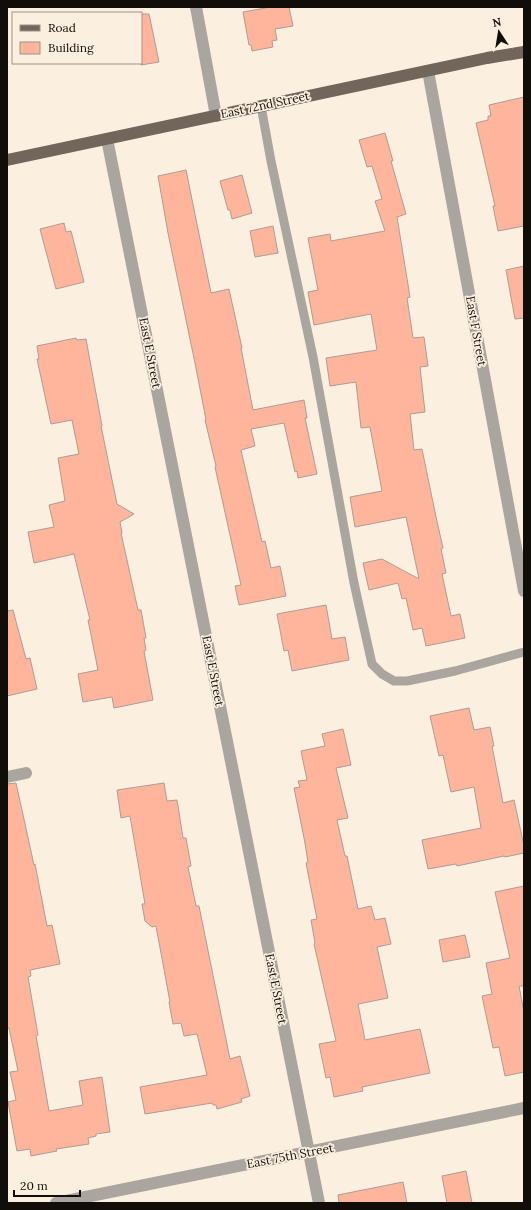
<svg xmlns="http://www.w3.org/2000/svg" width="531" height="1210" viewBox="0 0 531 1210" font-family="Lora,serif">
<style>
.building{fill:#ffb59c;stroke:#af9b95}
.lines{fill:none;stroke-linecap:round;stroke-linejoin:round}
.service{stroke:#aba59f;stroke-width:9}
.minor{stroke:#aba59f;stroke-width:12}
.primary{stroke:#71655c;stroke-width:12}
.labels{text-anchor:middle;stroke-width:3.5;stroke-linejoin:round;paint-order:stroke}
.street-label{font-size:12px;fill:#110d08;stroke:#fbefdf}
</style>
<rect width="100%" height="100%" fill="#fbefdf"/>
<!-- building -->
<path class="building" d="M 271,7 L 289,7 L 293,26 L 275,29 L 277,40 L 272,41 L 273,47 L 252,51 L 251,45 L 249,45 L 243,12 Z
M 141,14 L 149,14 L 159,62 L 141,65 Z
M 524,97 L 524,226 L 498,231 L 493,206 L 495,206 L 476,123 L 488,120 L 488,116 L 491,116 L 489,105 Z
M 385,133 L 393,161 L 391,161 L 406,214 L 397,217 L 410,297 L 407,298 L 413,338 L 424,337 L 428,366 L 420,367 L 425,412 L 410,414 L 414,450 L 422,449 L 436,517 L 443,548 L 441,549 L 446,573 L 442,574 L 451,616 L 460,614 L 465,638 L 426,646 L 422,628 L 413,630 L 406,598 L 402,599 L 398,583 L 369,590 L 363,563 L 382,559 L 419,579 L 406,517 L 355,527 L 350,497 L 382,491 L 370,427 L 361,428 L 356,382 L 330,386 L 326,358 L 377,350 L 371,314 L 314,325 L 308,292 L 318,290 L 308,238 L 330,234 L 331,241 L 385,231 L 375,201 L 382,199 L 372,166 L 367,167 L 359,140 Z
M 186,170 L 211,293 L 229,289 L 242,348 L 241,348 L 253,410 L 304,400 L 307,418 L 305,418 L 317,474 L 298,478 L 297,471 L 295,472 L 284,423 L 251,429 L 255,446 L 241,450 L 262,542 L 265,541 L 271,568 L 280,566 L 286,596 L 239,605 L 235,586 L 241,585 L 215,467 L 216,466 L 205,420 L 206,420 L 196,368 L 168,233 L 158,176 Z
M 242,175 L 252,213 L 232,219 L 230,210 L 228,210 L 220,181 Z
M 64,223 L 66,232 L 71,231 L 84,282 L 56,289 L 40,229 Z
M 273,226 L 278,253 L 255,257 L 250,231 Z
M 524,266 L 524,318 L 515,319 L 506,270 Z
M 76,338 L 77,340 L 86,339 L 102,426 L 101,426 L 117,504 L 134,514 L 120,522 L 122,533 L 121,533 L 138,610 L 141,610 L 146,638 L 144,638 L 146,650 L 144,651 L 153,700 L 114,708 L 112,697 L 83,702 L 78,674 L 98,670 L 88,620 L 90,620 L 74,554 L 34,563 L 28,532 L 54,527 L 49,505 L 65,501 L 58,458 L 79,454 L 72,420 L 51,424 L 37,359 L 39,359 L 37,346 Z
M 326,605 L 332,639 L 345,637 L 349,660 L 292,671 L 288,650 L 284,651 L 277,614 Z
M 13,610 L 26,659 L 30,658 L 37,689 L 7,696 L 7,611 Z
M 469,708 L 474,730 L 490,727 L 494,746 L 492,746 L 503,803 L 514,800 L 524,846 L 524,853 L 505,857 L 504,856 L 457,866 L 456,864 L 428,869 L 422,840 L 481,828 L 474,787 L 451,792 L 443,755 L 439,756 L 430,716 Z
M 343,729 L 351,765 L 336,768 L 348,818 L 337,820 L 345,856 L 347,856 L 358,909 L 371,906 L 375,920 L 385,918 L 391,944 L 377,947 L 388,998 L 358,1004 L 365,1040 L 420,1029 L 430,1073 L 362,1087 L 363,1091 L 334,1097 L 330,1077 L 326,1078 L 319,1044 L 336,1041 L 314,944 L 315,943 L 311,920 L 317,919 L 306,863 L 308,862 L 305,843 L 294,788 L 300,787 L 298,781 L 307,780 L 301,751 L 325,746 L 322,734 Z
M 16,783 L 34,865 L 35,864 L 47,926 L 52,925 L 60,964 L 30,970 L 31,976 L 28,977 L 38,1035 L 36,1036 L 49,1111 L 83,1105 L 79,1081 L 102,1077 L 110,1132 L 96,1134 L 96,1136 L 88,1138 L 89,1144 L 56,1149 L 57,1151 L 31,1156 L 30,1149 L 17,1151 L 8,1102 L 16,1100 L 10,1072 L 18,1071 L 9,1028 L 7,1028 L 7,784 Z
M 164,783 L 167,801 L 177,800 L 183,838 L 186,838 L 191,866 L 188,867 L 196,906 L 199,906 L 230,1059 L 240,1056 L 250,1096 L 241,1099 L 242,1102 L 217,1109 L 216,1105 L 213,1105 L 212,1103 L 145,1114 L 140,1087 L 207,1075 L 197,1034 L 184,1036 L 181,1023 L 173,1024 L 169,1002 L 170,1002 L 156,926 L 152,927 L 145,921 L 142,904 L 145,904 L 130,816 L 121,818 L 117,790 Z
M 524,886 L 524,986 L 519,986 L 524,1012 L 524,1072 L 505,1076 L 499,1047 L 493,1048 L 482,996 L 492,994 L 486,963 L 510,958 L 495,892 Z
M 465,935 L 470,957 L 443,962 L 439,940 Z
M 466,1171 L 472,1203 L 447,1203 L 442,1176 Z
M 403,1182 L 407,1203 L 339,1203 L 338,1195 Z"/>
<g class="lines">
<!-- service -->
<path class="service" d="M 261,106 L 271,161 L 313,357 L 354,583 L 372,664 L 382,674 L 394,681 L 407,681 L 455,671 L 524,652"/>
<!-- minor -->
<path class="minor" d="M 196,7 L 216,116
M 428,71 L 524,591
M 107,139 L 319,1203
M 7,777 L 26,773
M 56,1203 L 524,1108"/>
<!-- primary -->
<path class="primary" d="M 7,160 L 487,58 L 524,52"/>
</g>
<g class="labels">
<!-- street labels -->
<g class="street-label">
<text transform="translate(265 105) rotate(-12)" y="4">East 72nd Street</text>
<text transform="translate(476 331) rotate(80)" y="4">East F Street</text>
<text transform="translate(150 353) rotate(79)" y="4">East E Street</text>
<text transform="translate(213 671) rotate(79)" y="4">East E Street</text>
<text transform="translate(276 989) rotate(79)" y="4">East E Street</text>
<text transform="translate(290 1156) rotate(-11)" y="4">East 75th Street</text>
</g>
</g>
<!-- border -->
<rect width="531" height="1210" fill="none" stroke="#110d08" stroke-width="16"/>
<!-- legend -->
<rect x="12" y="12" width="130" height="52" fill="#fbefdf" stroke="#9d9589"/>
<rect x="20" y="25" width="20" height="6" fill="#71655c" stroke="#9d9589"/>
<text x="48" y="32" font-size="12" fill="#110d08">Road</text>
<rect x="20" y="42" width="20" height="12" fill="#ffb59c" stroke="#9d9589"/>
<text x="48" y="52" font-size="12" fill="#110d08">Building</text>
<!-- north arrow -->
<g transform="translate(499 32) rotate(348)" stroke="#fbefdf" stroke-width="3" paint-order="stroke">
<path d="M0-3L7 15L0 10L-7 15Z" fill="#110d08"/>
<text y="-6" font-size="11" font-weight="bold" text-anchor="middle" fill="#110d08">N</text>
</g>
<!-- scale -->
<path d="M14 1190v6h66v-6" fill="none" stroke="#110d08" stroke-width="2"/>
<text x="20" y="1190" font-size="12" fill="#110d08" stroke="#fbefdf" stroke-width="3" paint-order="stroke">20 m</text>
</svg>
